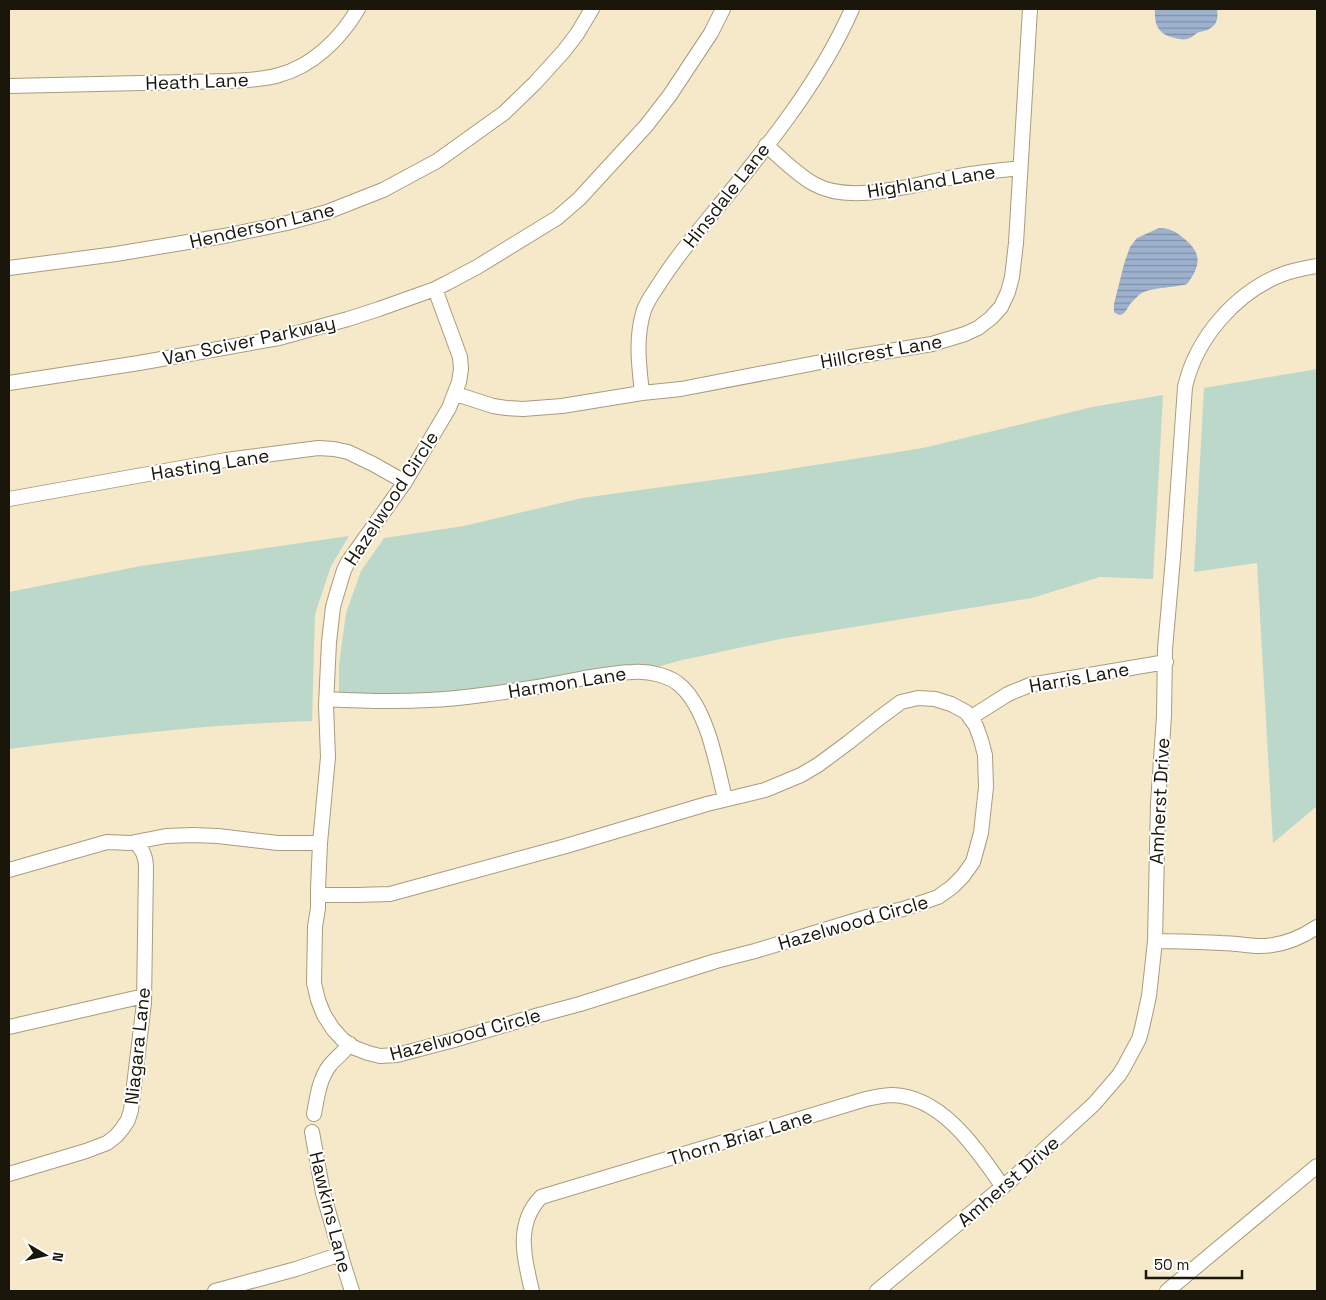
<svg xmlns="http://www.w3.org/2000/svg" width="1326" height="1300" viewBox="0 0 1326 1300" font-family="'Space Grotesk',sans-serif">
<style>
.grass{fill:#bcd8ca}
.water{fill:url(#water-rules)}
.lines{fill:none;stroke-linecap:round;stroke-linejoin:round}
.minor-casing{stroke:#a79c7d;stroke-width:16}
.minor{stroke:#fff;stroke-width:14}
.labels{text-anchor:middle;stroke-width:4;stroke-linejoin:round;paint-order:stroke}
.street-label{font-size:19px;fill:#1a160a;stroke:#fff}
</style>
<defs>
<pattern id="water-rules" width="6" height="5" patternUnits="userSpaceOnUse" patternTransform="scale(1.25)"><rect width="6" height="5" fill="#9eb1ce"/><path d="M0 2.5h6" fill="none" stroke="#808fa5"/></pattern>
</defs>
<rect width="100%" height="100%" fill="#f6e9c9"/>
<!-- grass -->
<path class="grass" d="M 1317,369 L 1317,806 L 1273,843 L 1257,563 L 1194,572 L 1204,388 Z
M 1163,395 L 1153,579 L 1100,577 L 1032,598 L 780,639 L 678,661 L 633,674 L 465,697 L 339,696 L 339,665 L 346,613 L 361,571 L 384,538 L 464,526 L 582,498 L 771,472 L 923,448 L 1092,407 Z
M 349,536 L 331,566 L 315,614 L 312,721 C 210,724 110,736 9,749 L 9,592 L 141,566 Z"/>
<!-- water -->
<path class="water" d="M 1155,9 L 1217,9 C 1218,15 1218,23 1212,27 C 1208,31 1202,31 1197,33 C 1194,35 1191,38 1187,39 C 1183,40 1179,39 1175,38 C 1158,35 1154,24 1155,9 Z
M 1159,228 C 1168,228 1175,231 1181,236 C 1202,252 1202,264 1187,284 C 1174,288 1151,287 1140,294 C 1137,297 1134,300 1131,303 C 1126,309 1124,320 1114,312 L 1114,304 L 1124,264 L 1130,247 L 1137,238 Z"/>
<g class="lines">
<!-- minor casing -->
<g class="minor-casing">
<path id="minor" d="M 9,86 L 229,81 C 246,80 263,80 279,75 C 313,66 341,38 358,9
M 766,145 C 781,158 796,174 814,184 C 849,204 908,186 945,179 C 969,173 995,171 1020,168
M 9,268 L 116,254 L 224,236 L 287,223 L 327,212 L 383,190 L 437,161 L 504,113 L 535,83 L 564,51 L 577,34 L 592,9
M 9,383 L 139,363 L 279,338 L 348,319 L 379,309 L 435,289 L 447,283 L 477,267 L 557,218 L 579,199 L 646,126 L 670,95 L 711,33 L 723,9
M 642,393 C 639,365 635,338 644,310 C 648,299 655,291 661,281 C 674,261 689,242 704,224 C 758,158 818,87 852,9
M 456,394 L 493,406 L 506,408 L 523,409 L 562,406 L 642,393 L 681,389 L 821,362 L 932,344 L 965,334 L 978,328 L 991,318 L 1001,307 L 1008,292 L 1012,277 L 1016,243 L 1030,9
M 9,499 L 226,460 L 318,448 L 334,449 L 348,452 L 373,464 L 405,482
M 327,699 C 361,701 395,702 429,700 C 463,699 497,693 531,688 C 565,683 599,673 633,672 C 649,671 670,675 682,687 C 708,712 717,766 725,799
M 970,718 L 1008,694 L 1030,685 L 1166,662
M 9,870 L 107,842 L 130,843 L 166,836 L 193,835 L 218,836 L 278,843 L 320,843
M 318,895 L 356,895 L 390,894 L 566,846 L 707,804 L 765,790 L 801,775 L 818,765 L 849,742 L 878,719 L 901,702 L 918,698 L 935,699 L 951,704 L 966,712 L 976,726 L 981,740 L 985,755 L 986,787 L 981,833 L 973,862 L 963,876 L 952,887 L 938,897 L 903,909 L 867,917 L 755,951 L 716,961 L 580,1004 L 539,1015 L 454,1040 L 397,1055 L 380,1056 L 368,1053 L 355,1048 L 343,1040 L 333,1029 L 324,1015 L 318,1000 L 314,983 L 315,927 L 318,908 L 318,889 L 320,843 L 328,757 L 326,705 L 329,642 L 333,607 L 337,593 L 344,570 L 348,562 L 405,482 L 449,408 L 459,382 L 461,369 L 460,357 L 435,289
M 1155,941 C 1177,941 1199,942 1221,943 C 1233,943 1244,945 1256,946 C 1278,947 1299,939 1317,927
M 9,1027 L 144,996
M 314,1114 C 317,1098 319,1079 330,1065 C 336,1058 344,1052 350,1044
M 312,1132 L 323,1193 L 344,1266 L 352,1291
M 9,1174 L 86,1151 L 107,1143 L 116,1136 L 122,1129 L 128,1120 L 131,1110 L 144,1003 L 146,868 C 146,857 143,850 135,842
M 215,1291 L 296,1269 L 341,1254
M 532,1291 C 524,1258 515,1224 541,1197 L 866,1099 C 875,1097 884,1095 893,1095 C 943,1097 977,1150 1003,1187
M 877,1291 L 1012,1179 L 1094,1104 L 1119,1075 L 1124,1067 L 1139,1039 L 1142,1028 L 1149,996 L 1155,941 L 1158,803 L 1164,716 L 1165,649 L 1173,558 L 1185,387 C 1196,338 1236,292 1283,274 C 1294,270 1306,268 1317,266
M 1167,1291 L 1317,1166"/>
</g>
<!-- minor -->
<use href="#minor" class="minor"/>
</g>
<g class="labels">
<!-- street labels -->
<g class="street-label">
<text transform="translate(197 81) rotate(-2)" y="7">Heath Lane</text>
<text transform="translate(931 181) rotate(-9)" y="7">Highland Lane</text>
<text transform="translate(726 195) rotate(-52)" y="7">Hinsdale Lane</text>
<text transform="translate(262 225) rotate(-13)" y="7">Henderson Lane</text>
<text transform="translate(249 340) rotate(-12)" y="7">Van Sciver Parkway</text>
<text transform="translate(881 351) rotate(-10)" y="7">Hillcrest Lane</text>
<text transform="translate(210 464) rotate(-9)" y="7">Hasting Lane</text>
<text transform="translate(391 498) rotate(-57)" y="7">Hazelwood Circle</text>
<text transform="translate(1079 677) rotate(-10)" y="7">Harris Lane</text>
<text transform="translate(567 682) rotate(-9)" y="7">Harmon Lane</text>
<text transform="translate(1159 801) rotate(-87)" y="7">Amherst Drive</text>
<text transform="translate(853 922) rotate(-16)" y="7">Hazelwood Circle</text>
<text transform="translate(465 1034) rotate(-15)" y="7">Hazelwood Circle</text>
<text transform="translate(137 1046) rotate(-84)" y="7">Niagara Lane</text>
<text transform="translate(740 1137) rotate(-17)" y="7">Thorn Briar Lane</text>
<text transform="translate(1008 1181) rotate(-41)" y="7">Amherst Drive</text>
<text transform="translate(331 1212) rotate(76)" y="7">Hawkins Lane</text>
</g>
</g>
<!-- border -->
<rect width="1326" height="1300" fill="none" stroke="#1a160a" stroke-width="20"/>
<!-- north arrow -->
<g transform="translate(45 1255) rotate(99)" stroke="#ffffff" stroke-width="4" paint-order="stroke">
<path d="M0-4L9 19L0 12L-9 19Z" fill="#1a160a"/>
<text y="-8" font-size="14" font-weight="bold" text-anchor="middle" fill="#1a160a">N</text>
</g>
<!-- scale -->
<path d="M1146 1270v8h96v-8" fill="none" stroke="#1a160a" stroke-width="2.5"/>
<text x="1154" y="1270" font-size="15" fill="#1a160a" stroke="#ffffff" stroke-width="4" paint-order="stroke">50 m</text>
</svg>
